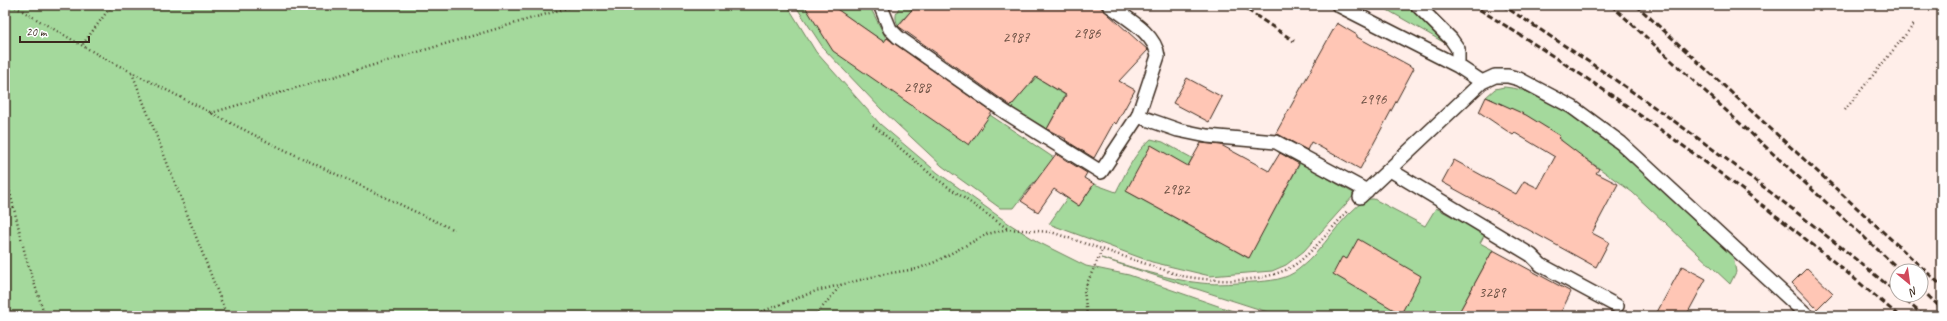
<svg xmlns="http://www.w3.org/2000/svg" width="1947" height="321" viewBox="0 0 1947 321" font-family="Caveat,sans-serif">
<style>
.green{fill:#a4d99c;stroke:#70825d}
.building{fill:#ffc6b5;stroke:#3b2a1e}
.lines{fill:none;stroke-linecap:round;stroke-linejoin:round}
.service-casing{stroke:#3b2a1e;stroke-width:16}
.path{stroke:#3b2a1e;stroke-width:2.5;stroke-dasharray:1 3;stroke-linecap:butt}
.service{stroke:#fff;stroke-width:13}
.rail{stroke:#3b2a1e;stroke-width:3;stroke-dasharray:6 3;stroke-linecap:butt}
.labels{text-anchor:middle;stroke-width:3.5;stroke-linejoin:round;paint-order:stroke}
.number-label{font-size:15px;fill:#6c5144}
</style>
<rect width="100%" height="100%" fill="#ffeee9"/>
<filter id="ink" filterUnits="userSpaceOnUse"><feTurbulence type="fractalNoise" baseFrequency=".025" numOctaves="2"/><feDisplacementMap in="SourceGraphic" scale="8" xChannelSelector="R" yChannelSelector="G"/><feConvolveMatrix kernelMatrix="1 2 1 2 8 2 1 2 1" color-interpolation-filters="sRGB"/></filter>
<g filter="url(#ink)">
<!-- green -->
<path class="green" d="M 5,5 L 787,5 L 816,52 L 880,124 L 938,173 L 1008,223 L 1038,242 L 1086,266 L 1129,275 L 1247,316 L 5,316 Z
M 795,5 L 802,6 L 804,5 L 990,115 L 1054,158 L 1039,179 L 1034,182 L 1014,208 L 1000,208 L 942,166 L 882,110 L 824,49 Z
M 830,5 L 869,5 L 890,46 Z
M 901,5 L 916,5 L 898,25 C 894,17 896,12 901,5 Z
M 1385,5 L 1410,5 L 1431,28 L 1450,46 L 1384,8 Z
M 1036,77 L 1065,95 L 1047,129 L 1010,107 Z
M 1504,87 C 1556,90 1618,150 1655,184 C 1681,208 1707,232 1733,256 L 1736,272 L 1730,284 L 1632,192 L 1585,158 L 1566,148 L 1559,136 L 1525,115 L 1486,97 L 1495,89 Z
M 1151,139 L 1163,142 L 1192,158 L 1188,166 L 1126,191 L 1221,243 L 1246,198 L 1229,247 L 1248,258 L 1299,165 L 1277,151 L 1280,151 L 1355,194 L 1304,251 L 1286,265 L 1272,271 L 1210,276 L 1152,262 L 1049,224 L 1067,198 L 1079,206 L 1094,184 L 1116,192 C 1126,173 1134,153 1151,139 Z
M 1367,199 L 1374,199 L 1425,226 L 1436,208 L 1485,234 L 1480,243 L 1493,250 L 1457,316 L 1280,316 L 1101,258 C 1133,267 1168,280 1201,283 C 1219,285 1236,283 1253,282 C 1270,281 1286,280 1299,269 C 1325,249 1340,216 1367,199 Z"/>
<!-- building -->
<path class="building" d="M 804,5 L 831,5 L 884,42 L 887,38 L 992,112 L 969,145 L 833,51 Z
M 916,5 L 1098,5 L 1148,50 L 1119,81 L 1135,90 L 1116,124 L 1114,122 L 1094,158 L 1065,140 L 1066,139 L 1047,129 L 1066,95 L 1036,77 L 1011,106 L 898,26 Z
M 1337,23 L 1357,35 L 1357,37 L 1414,68 L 1360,169 L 1311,142 L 1307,150 L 1276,133 Z
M 1187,78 L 1222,97 L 1209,122 L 1173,103 Z
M 1486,97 L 1526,115 L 1560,136 L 1558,138 L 1599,169 L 1596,173 L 1618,184 L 1592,233 L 1609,242 L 1596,267 L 1442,182 L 1454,160 L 1516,194 L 1524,181 L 1538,188 L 1555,157 L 1515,133 L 1513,135 L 1479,112 Z
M 1201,143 L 1221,145 L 1269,171 L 1280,153 L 1299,164 L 1249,258 L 1126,191 L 1151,145 L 1188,166 Z
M 1056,154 L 1087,173 L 1084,178 L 1094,184 L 1079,206 L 1054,189 L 1038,212 L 1021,201 Z
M 1358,239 L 1421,276 L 1401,314 L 1333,274 L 1342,257 L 1347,259 Z
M 1493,250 L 1571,292 L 1559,316 L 1457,316 Z
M 1682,266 L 1706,279 L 1686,316 L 1655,316 Z
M 1807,268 L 1833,293 L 1817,309 L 1792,283 Z"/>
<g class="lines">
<!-- service casing -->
<g class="service-casing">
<path id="service" d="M 883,5 L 881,7 L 890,29 L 898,37 L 1005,112 L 1101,172 L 1138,116
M 1109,5 C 1126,18 1155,33 1158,56 L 1138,116 L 1178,130 L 1207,136 L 1276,142 L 1367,191
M 1338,5 L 1458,66 L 1482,82
M 1417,5 L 1451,39 L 1458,49 L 1458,66
M 1390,170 L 1531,255 L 1541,265 L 1617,306
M 1360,197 L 1482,82 L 1495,76 L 1508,76 L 1519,79 L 1572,107 L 1621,143 L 1808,316"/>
</g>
<!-- path -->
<path class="path" d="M 12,5 L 102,57 L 266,141 L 454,230
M 83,44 L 112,5
M 132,73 L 227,316
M 1845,110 L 1915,23
M 211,113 L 577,5
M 873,125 L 934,177 L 1008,229
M 5,172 L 26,258 L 45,316
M 750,316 L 816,291 L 884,274 L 917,269 L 935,262 L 987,234 L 1008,229 L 1051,232 L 1182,276 C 1217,282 1270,285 1300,261 C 1318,246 1333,227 1348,210
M 815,316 L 841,285
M 1087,316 L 1084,290 L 1102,250"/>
<!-- service -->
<use href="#service" class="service"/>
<!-- rail -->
<path class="rail" d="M 1240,5 L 1294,41
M 1472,5 C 1623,97 1765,202 1899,316
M 1502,5 C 1640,93 1772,189 1897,293
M 1611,5 L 1901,271
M 1636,5 L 1942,286
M 1921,289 L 1942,309
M 1899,295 L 1924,316"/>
</g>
</g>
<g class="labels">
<!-- number labels -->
<g class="number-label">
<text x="1087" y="38">2986</text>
<text x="1016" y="42">2987</text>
<text x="917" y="92">2988</text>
<text x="1373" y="104">2996</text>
<text x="1176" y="194">2982</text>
<text x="1492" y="297">3289</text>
</g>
</g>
<!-- margin -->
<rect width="1947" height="321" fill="none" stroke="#fff" stroke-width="20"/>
<rect x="10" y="10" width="1927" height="301" fill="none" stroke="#3b2a1e" stroke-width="1.5" filter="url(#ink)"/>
<!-- north arrow -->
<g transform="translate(1909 283) rotate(151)"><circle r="19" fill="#ffffff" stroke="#b1aaa5"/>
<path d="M0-3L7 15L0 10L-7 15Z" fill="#d1495b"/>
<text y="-6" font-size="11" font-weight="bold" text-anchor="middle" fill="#3b2a1e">N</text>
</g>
<!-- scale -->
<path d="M20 36v6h69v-6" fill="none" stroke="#3b2a1e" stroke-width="2"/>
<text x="26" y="36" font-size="12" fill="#3b2a1e" stroke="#ffffff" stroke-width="3" paint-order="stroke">20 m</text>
</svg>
